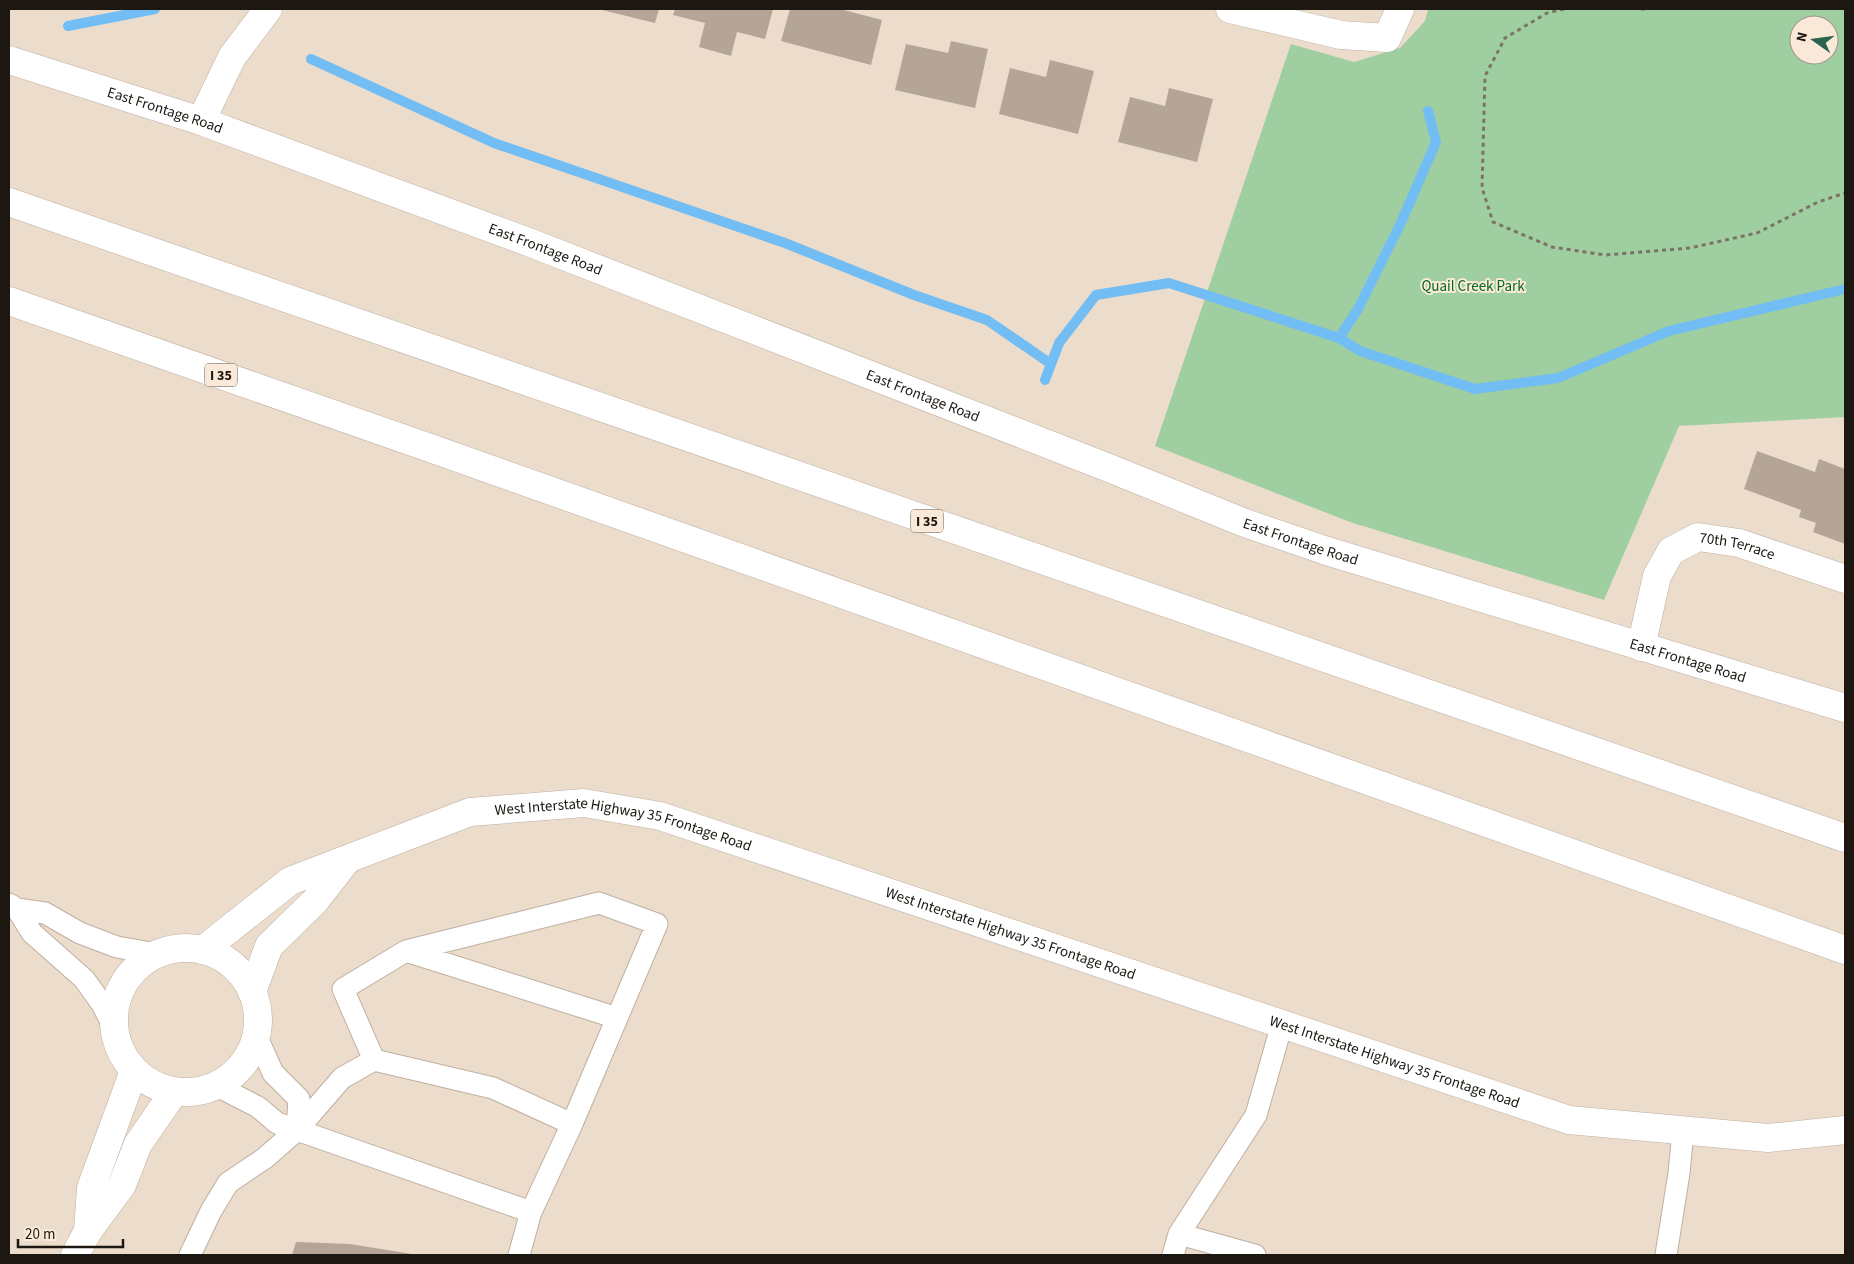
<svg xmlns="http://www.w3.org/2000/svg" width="1854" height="1264" viewBox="0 0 1854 1264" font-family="'Source Sans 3',sans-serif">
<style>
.green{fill:#9fcea1;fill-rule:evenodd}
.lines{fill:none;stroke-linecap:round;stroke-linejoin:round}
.stream{stroke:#72bdf3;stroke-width:10}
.building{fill:#b4a596}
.service-casing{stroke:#bfafa0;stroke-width:23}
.minor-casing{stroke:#bfafa0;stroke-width:29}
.tertiary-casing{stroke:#bfafa0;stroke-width:29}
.motorway-casing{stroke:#bfafa0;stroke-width:29}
.path{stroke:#7c7267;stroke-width:3;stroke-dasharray:4 4;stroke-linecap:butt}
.service{stroke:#fff;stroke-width:21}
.minor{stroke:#fff;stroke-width:28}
.tertiary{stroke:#fff;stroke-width:28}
.motorway{stroke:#fff;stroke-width:28}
.labels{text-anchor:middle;stroke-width:4;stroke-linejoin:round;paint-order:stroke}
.shield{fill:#fae9d9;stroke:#5f564d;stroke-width:1}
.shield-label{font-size:14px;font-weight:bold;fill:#1c1711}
.street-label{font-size:15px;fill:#1c1711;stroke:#fae9d9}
.park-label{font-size:15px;fill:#026a1f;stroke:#fae9d9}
</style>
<rect width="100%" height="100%" fill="#ecdccc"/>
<!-- green -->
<path class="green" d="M 1428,9 L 1845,9 L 1845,417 L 1679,426 L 1604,600 L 1350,522 L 1155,446 L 1291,44 L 1354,62 L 1400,48 L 1425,21 ZM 1799,25 L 1829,25 L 1829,55 L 1799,55 Z"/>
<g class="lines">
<!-- stream -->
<path class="stream" d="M 68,26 L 155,9
M 311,59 L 494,143 L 785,243 L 914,295 L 987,320 L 1051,364
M 1339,338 L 1358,309 L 1400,225 L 1436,142 L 1428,111
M 1045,380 L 1059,343 L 1096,295 L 1169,283 L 1339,338 L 1360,351 L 1475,389 L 1558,378 L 1669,331 L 1845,289"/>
</g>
<!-- building -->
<path class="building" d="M 598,9 L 659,9 L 655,23 Z
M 675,9 L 773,9 L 765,39 L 737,32 L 731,56 L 699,47 L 705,23 L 673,15 Z
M 790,9 L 840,9 L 882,20 L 871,65 L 781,41 Z
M 951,41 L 988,49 L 975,108 L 895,90 L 906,44 L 948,53 Z
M 1050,60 L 1094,71 L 1078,134 L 999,114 L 1010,68 L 1046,77 Z
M 1169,88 L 1213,99 L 1197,162 L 1118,142 L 1130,97 L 1165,106 Z
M 1757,451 L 1815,472 L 1819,459 L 1845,469 L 1845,544 L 1813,532 L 1816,523 L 1799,517 L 1801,510 L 1744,489 Z
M 296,1242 L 350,1244 L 418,1255 L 292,1255 Z"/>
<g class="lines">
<!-- service casing -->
<g class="service-casing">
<path id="service" d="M 9,904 L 17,909 L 45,913 L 80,933 L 117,947 L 157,954
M 17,909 L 32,933 L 84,979 L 102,1004 L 115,1030
M 406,951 L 617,1018
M 256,1035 L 273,1073 L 299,1099 L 297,1130
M 374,1060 L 343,989 L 406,951 L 599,903 L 657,924 L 572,1124 L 531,1212 L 519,1255
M 217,1086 L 258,1107 L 277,1123 L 531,1212
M 1179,1234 L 1255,1255
M 190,1255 L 211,1211 L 228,1183 L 265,1158 L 297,1130 L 342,1078 L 374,1060 L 493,1088 L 572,1124
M 1173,1255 L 1179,1234 L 1256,1115 L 1282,1024
M 1666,1255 L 1679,1173 L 1683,1131"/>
</g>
<!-- minor casing -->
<g class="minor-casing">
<g id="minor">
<path d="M 1230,9 L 1341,35 L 1387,38 L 1400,9"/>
<path d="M 201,121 L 232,57 L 268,9"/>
<path id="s1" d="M 1641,647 L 1657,576 L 1671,551 L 1698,537 L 1739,543 L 1845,579"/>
<circle cx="186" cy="1020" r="72"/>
<path id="s2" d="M 203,950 L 290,881 L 470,812 L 584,803 L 660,816 L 1569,1120 L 1768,1138 L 1845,1130"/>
<path d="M 252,992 L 269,946 L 315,901 L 347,860"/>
<path d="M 88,1231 L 91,1188 L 134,1071"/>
<path d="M 75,1255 L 88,1231 L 122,1185 L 138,1144 L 174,1092"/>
</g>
</g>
<!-- tertiary casing -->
<g class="tertiary-casing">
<g id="tertiary">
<path id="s3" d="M 9,60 L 201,121 L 531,243 L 1109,468 L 1245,523 L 1327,551 L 1845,708"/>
</g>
</g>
<!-- motorway casing -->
<g class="motorway-casing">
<path id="motorway" d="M 9,202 L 1845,838
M 9,301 L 433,449 L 1845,950"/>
</g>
<!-- path -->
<path class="path" d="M 1564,9 L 1547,13 L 1505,38 L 1485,76 L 1482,188 L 1493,222 L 1552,247 L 1605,255 L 1690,248 L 1757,233 L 1818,202 L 1845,193
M 1641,9 L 1645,9"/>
<!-- service -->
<use href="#service" class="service"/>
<!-- minor -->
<use href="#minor" class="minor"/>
<!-- tertiary -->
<use href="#tertiary" class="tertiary"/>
<!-- motorway -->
<use href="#motorway" class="motorway"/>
</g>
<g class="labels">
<!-- shield labels -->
<g class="shield">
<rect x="205" y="363.5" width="32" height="23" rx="4"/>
<rect x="911" y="509.5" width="32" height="23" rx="4"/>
</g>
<g class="shield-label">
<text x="221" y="380">I 35</text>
<text x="927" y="526">I 35</text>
</g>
<!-- street labels -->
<g class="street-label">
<text dy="5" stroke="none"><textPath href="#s3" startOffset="164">East Frontage Road</textPath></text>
<text dy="5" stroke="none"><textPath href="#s3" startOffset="569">East Frontage Road</textPath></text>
<text dy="5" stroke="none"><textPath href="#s3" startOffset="974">East Frontage Road</textPath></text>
<text dy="5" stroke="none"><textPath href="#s3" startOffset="1379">East Frontage Road</textPath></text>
<text dy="5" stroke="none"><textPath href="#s1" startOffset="172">70th Terrace</textPath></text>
<text dy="5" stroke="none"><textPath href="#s3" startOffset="1784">East Frontage Road</textPath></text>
<text dy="5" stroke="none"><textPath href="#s2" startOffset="460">West Interstate Highway 35 Frontage Road</textPath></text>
<text dy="5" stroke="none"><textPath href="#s2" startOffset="865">West Interstate Highway 35 Frontage Road</textPath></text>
<text dy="5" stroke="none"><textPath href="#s2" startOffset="1270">West Interstate Highway 35 Frontage Road</textPath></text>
</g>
<!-- park labels -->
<g class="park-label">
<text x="1473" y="291">Quail Creek Park</text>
</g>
</g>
<!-- border -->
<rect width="1854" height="1264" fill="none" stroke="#1c1711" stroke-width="20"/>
<!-- north arrow -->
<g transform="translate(1814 40) rotate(284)"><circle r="24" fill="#fae9d9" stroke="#a19589"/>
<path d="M0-4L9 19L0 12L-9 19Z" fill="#2a644e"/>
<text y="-8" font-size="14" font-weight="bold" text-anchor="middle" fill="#1c1711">N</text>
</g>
<!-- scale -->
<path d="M18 1239v8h105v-8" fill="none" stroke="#1c1711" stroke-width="2.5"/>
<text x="25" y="1239" font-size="15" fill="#1c1711" stroke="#fae9d9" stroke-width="4" paint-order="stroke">20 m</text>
</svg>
